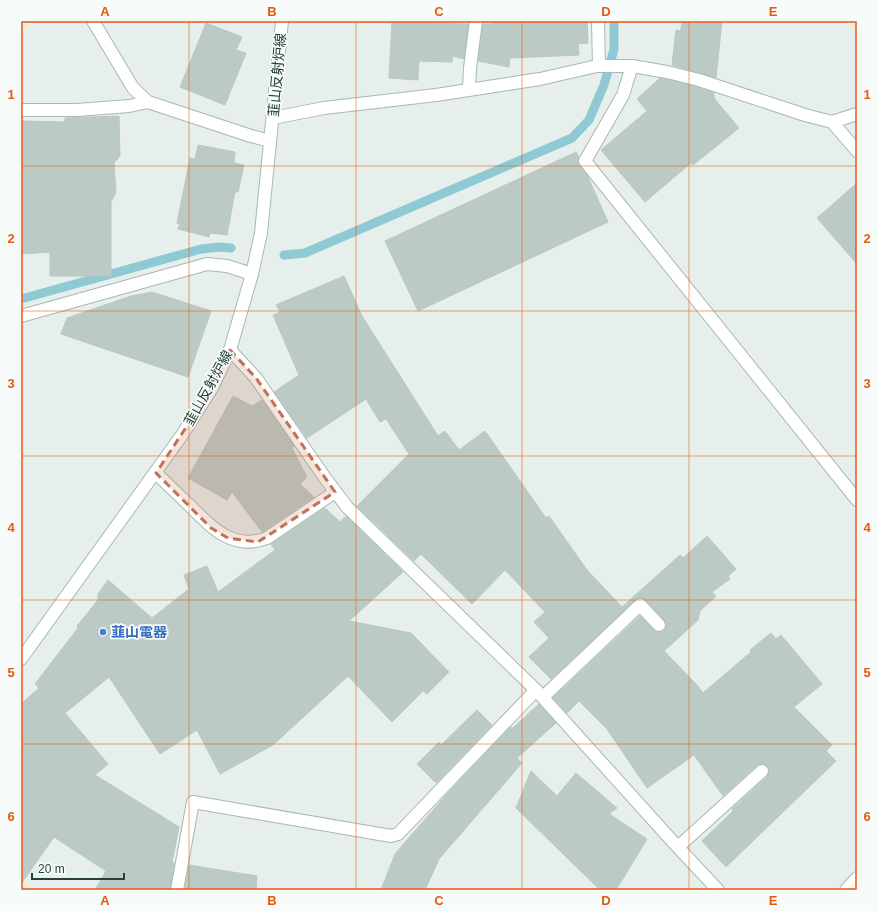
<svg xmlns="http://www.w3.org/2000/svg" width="878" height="911" viewBox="0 0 878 911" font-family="Helvetica,'Noto Sans JP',sans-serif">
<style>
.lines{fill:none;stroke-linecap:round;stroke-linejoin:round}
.stream{stroke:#8ec9d4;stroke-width:9}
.building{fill:#bbcac4;stroke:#b8c9c2}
.service-casing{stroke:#a8b8b2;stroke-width:14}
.minor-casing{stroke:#a8b8b2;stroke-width:14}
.secondary-casing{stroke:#a4bbb3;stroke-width:14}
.service{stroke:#fff;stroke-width:12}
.minor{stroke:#fff;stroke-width:12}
.secondary{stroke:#fff;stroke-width:12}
.marked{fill:#c07456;fill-opacity:0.2;stroke:#c07456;stroke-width:3;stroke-dasharray:8 5;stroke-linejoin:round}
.grid{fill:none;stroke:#e8590c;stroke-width:1;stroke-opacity:0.55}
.shop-dot{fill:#3f7fe0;stroke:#f7fbf9;stroke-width:1.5}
.labels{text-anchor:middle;stroke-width:3.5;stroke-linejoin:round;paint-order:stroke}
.street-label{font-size:14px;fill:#24423a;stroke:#f7fbf9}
.shop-label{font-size:14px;font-weight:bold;fill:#366cbe;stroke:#f7fbf9;text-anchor:start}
.neatline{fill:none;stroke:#e8590c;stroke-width:1.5}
.grid-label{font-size:13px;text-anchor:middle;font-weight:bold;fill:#e8590c}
</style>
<rect width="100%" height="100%" fill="#e6efeb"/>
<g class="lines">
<!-- stream -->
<path class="stream" d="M 284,255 L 305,253 L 572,138 L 589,120 L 604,85 L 614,49 L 614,21
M 21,299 L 201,249 L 220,247 L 231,248"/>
</g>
<!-- building -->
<path class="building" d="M 392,21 L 433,21 L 432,23 L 468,24 L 464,59 L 453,56 L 452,62 L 419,61 L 418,80 L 389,78 Z
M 493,21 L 587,21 L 588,43 L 578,44 L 579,55 L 510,58 L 509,67 L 478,61 L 483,24 L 492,24 Z
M 683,21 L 722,21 L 716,78 L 672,65 L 676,30 L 680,31 Z
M 206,23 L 242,37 L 236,50 L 246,53 L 225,105 L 180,87 Z
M 660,78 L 697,87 L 714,93 L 714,98 L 739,128 L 693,165 L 691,163 L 645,202 L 601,150 L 647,111 L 637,99 Z
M 119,116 L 120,156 L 114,163 L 116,192 L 111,202 L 111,276 L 50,276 L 50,252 L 21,254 L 21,121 L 65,122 L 65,118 Z
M 198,145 L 235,152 L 234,163 L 244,165 L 238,192 L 235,192 L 227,235 L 210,233 L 209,237 L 178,229 L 180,224 L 177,223 L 190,158 L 195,159 Z
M 576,152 L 579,157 L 578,161 L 579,165 L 587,175 L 608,222 L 418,311 L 385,241 Z
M 857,183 L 857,264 L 817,218 Z
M 344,276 L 362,316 L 438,436 L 445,431 L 459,450 L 485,431 L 546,518 L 549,516 L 587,570 L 622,607 L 680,555 L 683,558 L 707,536 L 736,569 L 728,576 L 730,579 L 712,592 L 716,596 L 700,611 L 698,620 L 664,651 L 697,685 L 703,693 L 751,652 L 750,650 L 771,633 L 776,639 L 781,635 L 822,684 L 794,707 L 832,745 L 826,751 L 836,761 L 726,867 L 702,841 L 733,811 L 732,809 L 767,777 L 769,770 L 767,766 L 761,764 L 757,765 L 723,796 L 694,755 L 647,788 L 607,729 L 579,701 L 567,713 L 553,698 L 640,616 L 654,630 L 657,632 L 664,631 L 666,627 L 666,624 L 664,620 L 645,600 L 642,598 L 638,598 L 551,679 L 529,657 L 549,638 L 534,622 L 545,612 L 505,570 L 472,604 L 421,554 L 414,561 L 357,506 L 409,454 L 386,419 L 380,422 L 366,399 L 307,438 L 274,392 L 299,375 L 273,315 L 280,312 L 276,305 Z
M 152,292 L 211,311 L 188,377 L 61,334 L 67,318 L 131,296 Z
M 233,396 L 252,406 L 262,400 L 294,446 L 292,448 L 307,477 L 300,484 L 314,497 L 262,532 L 232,492 L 227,500 L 188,478 Z
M 325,508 L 340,522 L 346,516 L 403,572 L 349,621 L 411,633 L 449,672 L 427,694 L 423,691 L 392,722 L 348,676 L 273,745 L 220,774 L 197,730 L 160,754 L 109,677 L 65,713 L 108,764 L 95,775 L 179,827 L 172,862 L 174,863 L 170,890 L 95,890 L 106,871 L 54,837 L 21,884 L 21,704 L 39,688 L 35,684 L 78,628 L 77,626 L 98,600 L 98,594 L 108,580 L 152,618 L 189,589 L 184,575 L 207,566 L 218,592 L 275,550 L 271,544 Z
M 539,704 L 556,723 L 517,758 L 522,763 L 439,859 L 425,890 L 381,890 L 395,854 L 447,794 L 511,727 L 513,728 Z
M 477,710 L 492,725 L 436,783 L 417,764 L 439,742 L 441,745 Z
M 531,771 L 557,796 L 576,773 L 617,808 L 609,814 L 647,839 L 616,890 L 600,890 L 516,808 Z
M 189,865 L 257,876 L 256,890 L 185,890 Z"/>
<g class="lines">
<!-- service casing -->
<g class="service-casing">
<path id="service" d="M 469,89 L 470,68 L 476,21
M 543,697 L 640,605 L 659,625
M 678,847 L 762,771
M 177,890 L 193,802 L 391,836 L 398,834 L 536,690
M 846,890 L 857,878"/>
</g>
<!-- minor casing -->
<g class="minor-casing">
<path id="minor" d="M 93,21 L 133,88 L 148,102 L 251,136 L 270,141
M 598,21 L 599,66
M 632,66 L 623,95 L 585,161 L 857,500
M 21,110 L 77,110 L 129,106 L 148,102
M 273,118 L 324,108 L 436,95 L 540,79 L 597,66 L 632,66 L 667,72 L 699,80 L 805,115 L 832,122 L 857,151
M 832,122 L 857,114
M 21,316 L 207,264 L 227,266 L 252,274
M 230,350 L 256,378 L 325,478 L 347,507 L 536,690 L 674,843 L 718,890
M 156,473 C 167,484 179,495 190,506 C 212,528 233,551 267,538 L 335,492"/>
</g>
<!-- secondary casing -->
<g class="secondary-casing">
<path id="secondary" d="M 21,659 L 182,435 L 212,388 L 230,350 L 252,274 L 261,233 L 282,21"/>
</g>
<!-- service -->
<use href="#service" class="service"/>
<!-- minor -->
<use href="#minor" class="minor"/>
<!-- secondary -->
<use href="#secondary" class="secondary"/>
</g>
<!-- marked area -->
<path class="marked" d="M 230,350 L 256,378 L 335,492 L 258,542 L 228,538 L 211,528 L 156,473 L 212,388 Z"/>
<!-- grid -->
<path class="grid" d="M 189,21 L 189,890M 356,21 L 356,890M 522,21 L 522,890M 689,21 L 689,890M 21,166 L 857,166M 21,311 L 857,311M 21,456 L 857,456M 21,600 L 857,600M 21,744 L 857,744"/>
<!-- markers -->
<circle class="shop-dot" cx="103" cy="632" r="4"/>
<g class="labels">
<!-- street labels -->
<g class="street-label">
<text transform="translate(277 75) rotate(-85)" y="5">韮山反射炉線</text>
<text transform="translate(208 388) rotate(-61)" y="5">韮山反射炉線</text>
</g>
<!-- shop labels -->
<g class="shop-label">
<text x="111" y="637">韮山電器</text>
</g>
</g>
<!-- border -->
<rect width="878" height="911" fill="none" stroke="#f7fbf9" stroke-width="44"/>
<!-- scale -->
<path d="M32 873v6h92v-6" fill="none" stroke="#24423a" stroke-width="2"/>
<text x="38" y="873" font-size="12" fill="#24423a" stroke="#f7fbf9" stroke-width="3" paint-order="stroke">20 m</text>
<rect x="22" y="22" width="834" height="867" class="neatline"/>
<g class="grid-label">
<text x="105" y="16">A</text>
<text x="272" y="16">B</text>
<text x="439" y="16">C</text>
<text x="606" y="16">D</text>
<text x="773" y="16">E</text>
<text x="11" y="99">1</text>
<text x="867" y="99">1</text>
<text x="11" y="243">2</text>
<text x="867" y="243">2</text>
<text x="11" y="388">3</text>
<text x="867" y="388">3</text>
<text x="11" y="532">4</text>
<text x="867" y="532">4</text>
<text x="11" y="677">5</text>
<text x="867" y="677">5</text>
<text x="11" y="821">6</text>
<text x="867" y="821">6</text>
<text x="105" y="905">A</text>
<text x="272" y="905">B</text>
<text x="439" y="905">C</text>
<text x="606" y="905">D</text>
<text x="773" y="905">E</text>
</g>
</svg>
